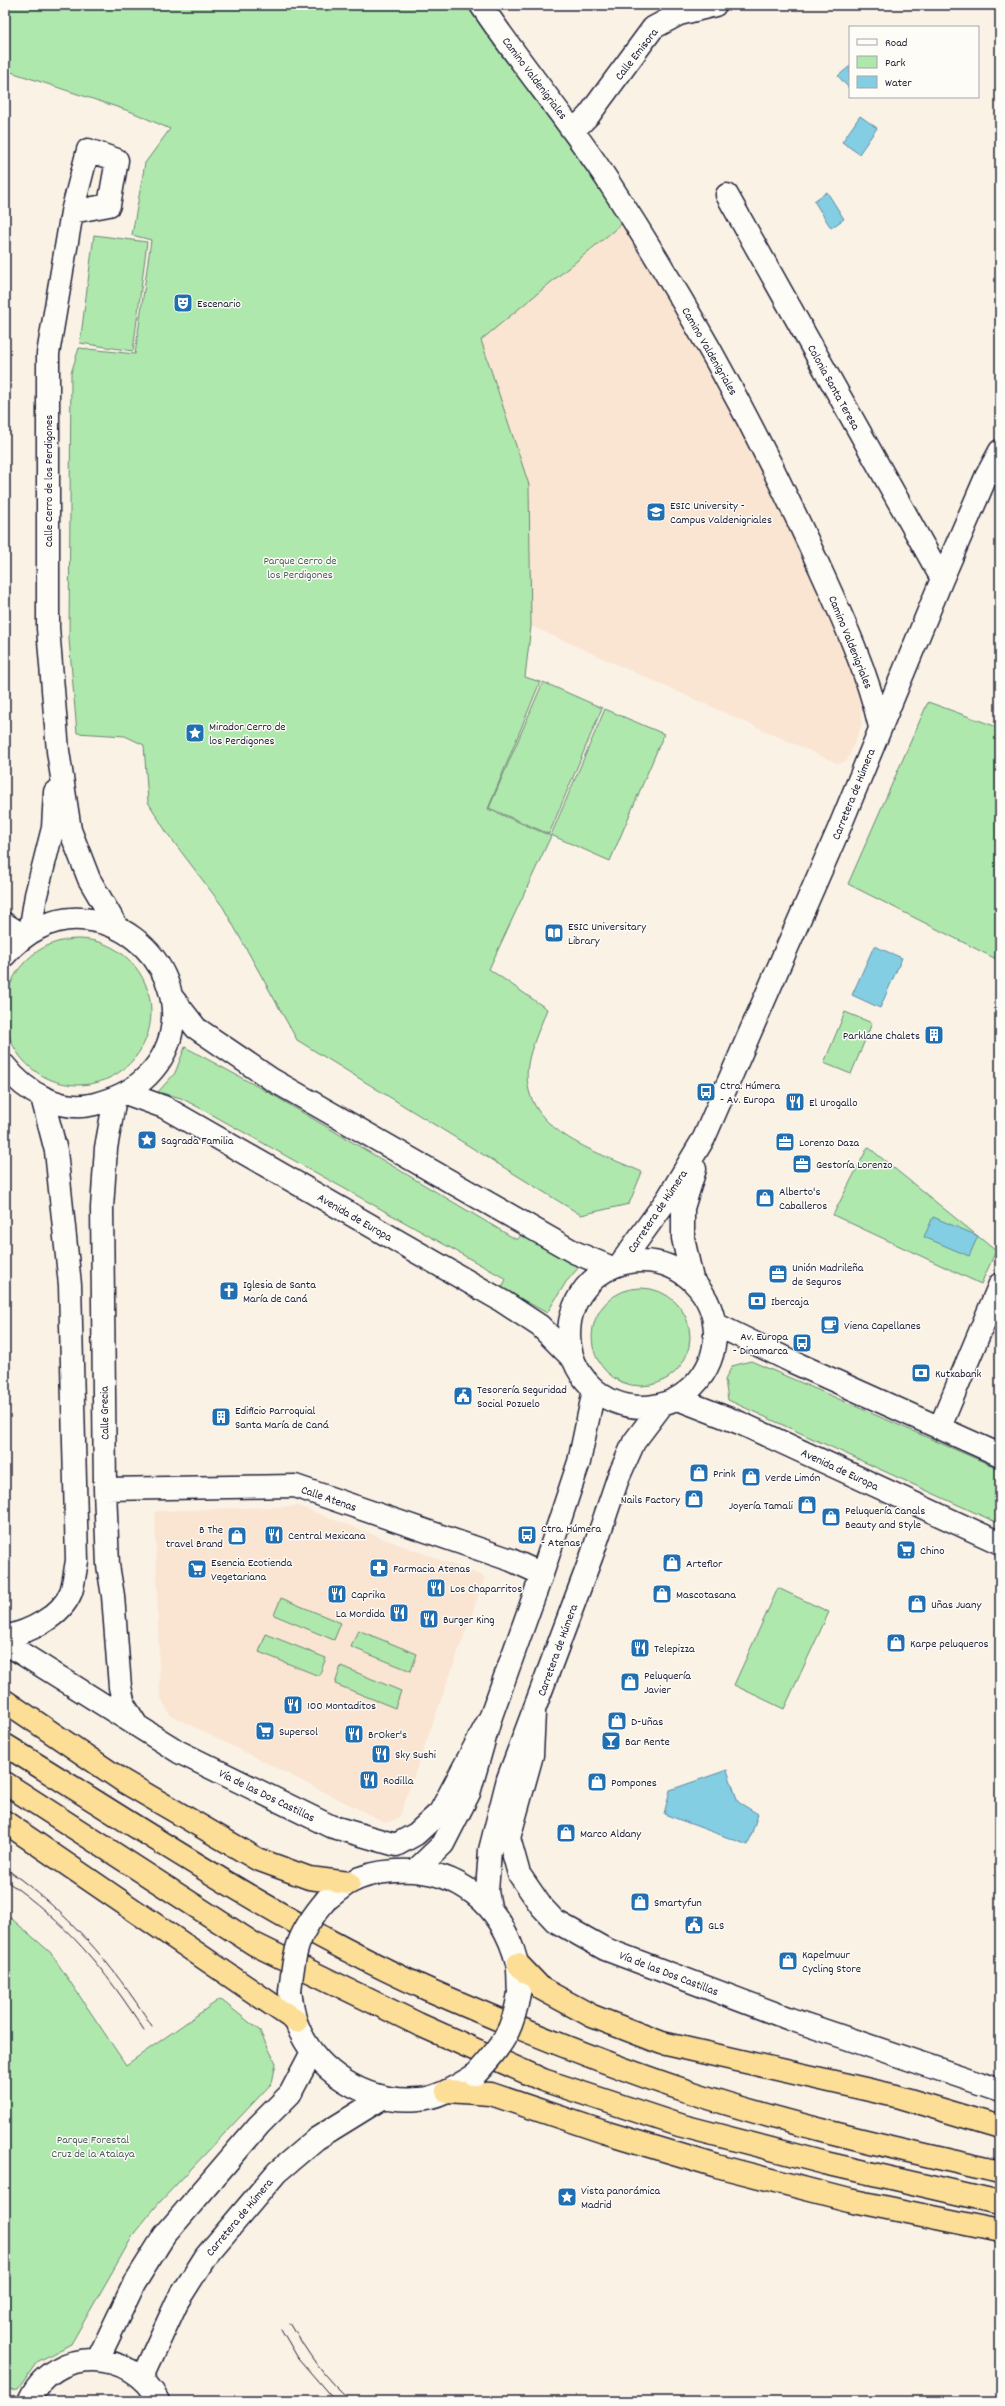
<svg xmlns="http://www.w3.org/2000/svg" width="1005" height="2406" viewBox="0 0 1005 2406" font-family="Dekko,sans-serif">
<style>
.built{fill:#f9e5d2}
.green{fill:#afe8ac;stroke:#688574}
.water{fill:#84cee4;stroke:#5d89a0}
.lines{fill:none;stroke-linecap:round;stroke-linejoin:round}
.minor-casing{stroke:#22223b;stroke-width:25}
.highway-casing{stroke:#22223b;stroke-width:25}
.minor{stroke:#fdfcf7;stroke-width:22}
.highway{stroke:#fdde96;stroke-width:22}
.tram{stroke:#22223b;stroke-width:1}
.minor-bridge-casing{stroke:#22223b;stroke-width:25;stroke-linecap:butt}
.minor-bridge{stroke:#fdfcf7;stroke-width:22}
.labels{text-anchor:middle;stroke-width:3;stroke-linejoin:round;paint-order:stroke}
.street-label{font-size:12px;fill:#22223b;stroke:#fdfcf7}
.poi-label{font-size:12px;fill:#22223b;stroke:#fdfcf7;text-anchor:start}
.park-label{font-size:12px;fill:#4c5d5d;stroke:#fdfcf7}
</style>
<rect width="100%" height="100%" fill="#fbf2e6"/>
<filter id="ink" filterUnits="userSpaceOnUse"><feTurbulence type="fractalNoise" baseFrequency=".025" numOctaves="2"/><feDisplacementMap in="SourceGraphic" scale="8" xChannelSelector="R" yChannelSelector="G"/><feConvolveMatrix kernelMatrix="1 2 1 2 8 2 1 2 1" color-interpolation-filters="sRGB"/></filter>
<g filter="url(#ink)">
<!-- built -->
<path class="built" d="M 624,222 L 728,402 L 795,538 L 859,688 L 862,724 L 847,761 L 839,764 L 531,626 L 529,485 L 480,340 Z
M 298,1506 L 485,1577 L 399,1818 L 386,1823 L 170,1715 L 160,1696 L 155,1511 Z"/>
<!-- green -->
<path class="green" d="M 5,5 L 474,5 L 624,222 L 481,340 L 529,485 L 531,626 L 525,677 L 540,682 L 488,809 L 551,836 L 489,969 L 547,1009 C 541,1026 531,1046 528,1064 C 518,1130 596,1151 642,1172 L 629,1204 L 581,1215 L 297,1040 L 223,907 L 167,833 L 148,802 L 144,745 L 125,736 L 77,733 L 69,639 L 71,373 L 79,348 L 135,354 L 151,240 L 132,235 L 145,163 L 170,129 L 132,112 L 5,70 Z
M 94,235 L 147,242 L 133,351 L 80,343 Z
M 543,682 L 602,708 L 549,834 L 489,808 Z
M 928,702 L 1000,728 L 1000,961 L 848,884 Z
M 605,709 L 664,734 L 610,861 L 551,835 Z
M5 1012a73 73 0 1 1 146 0a73 73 0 1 1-146 0Z
M 845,1012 L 872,1023 L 851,1074 L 824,1063 Z
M 185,1047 L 273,1095 L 517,1240 L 522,1234 L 580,1266 L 566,1282 L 547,1313 L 502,1288 L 506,1279 L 211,1114 L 181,1098 L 158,1092 L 175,1073 Z
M 868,1147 L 996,1251 L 981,1284 L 833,1215 Z
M592 1337a49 49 0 1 1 98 0a49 49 0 1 1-98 0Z
M 751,1361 L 1000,1469 L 1000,1524 L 728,1400 L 725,1380 L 732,1366 Z
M 778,1588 L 829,1612 L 784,1709 L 734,1685 Z
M 281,1598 L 341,1623 L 334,1640 L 274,1615 Z
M 358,1630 L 417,1654 L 411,1671 L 351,1647 Z
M 266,1634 L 326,1658 L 319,1676 L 259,1652 Z
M 341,1666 L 401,1691 L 395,1708 L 335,1684 Z
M 5,1913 L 50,1952 L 126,2065 L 220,1999 L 259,2030 L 276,2063 L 272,2083 L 159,2203 L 135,2232 L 71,2344 L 37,2362 L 18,2389 L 5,2390 Z"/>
<!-- water -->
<path class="water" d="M 850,66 L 850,86 L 848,87 L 838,76 Z
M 860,116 L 877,128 L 859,154 L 842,142 Z
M 827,192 L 844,219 L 831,228 L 814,201 Z
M 874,946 L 902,958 L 880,1008 L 852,995 Z
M 933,1217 L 978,1236 L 969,1256 L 924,1237 Z
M 727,1770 L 738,1802 L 758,1814 L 748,1845 L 664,1814 L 670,1790 Z"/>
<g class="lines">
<!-- minor casing -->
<g class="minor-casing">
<path id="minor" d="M 481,5 C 521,65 568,120 608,181 C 683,296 750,416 808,542 C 835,602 865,662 880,727
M 574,130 L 589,115 L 653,28 L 679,14 L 715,5
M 727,195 L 942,579
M 72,212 L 109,205 L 117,160 L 88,150 L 72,212 L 48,354 L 48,628 L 58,751 L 70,830 L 89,879 L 117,927
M 5,924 L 24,936
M 30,932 L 36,895 L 53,828 L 55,792
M 5,955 C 24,933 51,917 81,919 C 163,924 206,1024 143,1080 C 129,1093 113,1099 95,1104 C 61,1113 25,1092 5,1066
M 171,996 L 196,1028 L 271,1079 L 574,1252 L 610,1267
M 125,1093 L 164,1107 L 502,1301 L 540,1326 L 573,1359
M 115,1098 L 106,1148 L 102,1208 L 105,1489 L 108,1565 L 113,1596 L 120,1687 L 124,1705 L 136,1724
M569 1334a73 73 0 1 1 146 0a73 73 0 1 1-146 0Z
M 621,1263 L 668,1198 L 704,1138 L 838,831 L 942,579 L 986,477 L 1000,451
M 692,1279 L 683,1238 L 683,1208 L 695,1169
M 715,1324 L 793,1362 L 1000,1455
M 678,1399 L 740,1423 L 1000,1543
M 940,1427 L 1000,1284
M 105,1489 L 295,1486 L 511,1560 L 542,1574
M 5,1637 C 29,1632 61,1617 71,1592 C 74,1583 75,1571 77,1561 L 70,1285 L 56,1151 L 42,1097
M 5,1643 L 179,1752 L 330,1826 L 396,1845 L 416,1834 L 440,1812 L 491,1716
M 534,1712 L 532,1755 L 509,1838 L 519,1874 L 541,1906 L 555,1921 L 605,1949 L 790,2019 L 1000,2090
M 416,1870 L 443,1844 L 469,1793 L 491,1716 L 542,1574 L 579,1462 L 594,1390
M 326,1900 C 334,1894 341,1888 349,1883 C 363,1875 380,1872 395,1871 C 457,1867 502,1904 517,1963 C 519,1972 518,1984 519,1993
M 490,1907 L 487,1891 L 490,1850 L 508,1779 L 592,1555 L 618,1478 L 634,1442 L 662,1405
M 290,1992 C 292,2002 293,2013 296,2022 C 314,2071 366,2104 419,2099 C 439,2098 458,2085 475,2075
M 98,2359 L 134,2284 L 164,2236 L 259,2125 L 290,2094 L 312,2052
M 142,2378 L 177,2302 L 206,2256 L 277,2172 L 316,2139 L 384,2097
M 29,2401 C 53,2345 133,2348 158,2401"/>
</g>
<!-- highway casing -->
<g class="highway-casing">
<path id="highway" d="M 5,1701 L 123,1781 L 257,1859 L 309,1878 L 349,1883
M 5,1745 C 143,1830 278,1922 427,1989 C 512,2026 599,2062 687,2091 C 790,2125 895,2148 1000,2172
M 5,1783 L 254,1944 L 418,2024 L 543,2080 L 679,2125 L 825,2163 L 1000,2203
M 5,1822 L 296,2021
M 518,1964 L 542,1989 L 592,2016 L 662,2043 L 896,2096 L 1000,2127
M 447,2091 L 491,2094 L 604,2132 L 717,2166 L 849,2200 L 1000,2231"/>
</g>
<!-- minor -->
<use href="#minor" class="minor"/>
<!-- highway -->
<use href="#highway" class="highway"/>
<!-- tram -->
<path class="tram" d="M 5,1868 C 69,1913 110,1961 152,2026
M 5,1880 C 67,1923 104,1968 144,2030
M 290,2323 C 307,2352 325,2380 351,2401
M 281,2329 L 298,2358 L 335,2401"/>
<!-- minor-bridge casing -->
<g class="minor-bridge-casing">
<path id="minor-bridge" d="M 290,1992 C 294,1949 298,1933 326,1900
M 475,2075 C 501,2047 513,2032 519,1993"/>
</g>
<!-- minor-bridge -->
<use href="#minor-bridge" class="minor-bridge"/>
</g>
</g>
<!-- icons -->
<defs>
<g id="theatre-square" transform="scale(1)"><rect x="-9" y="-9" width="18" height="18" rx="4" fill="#1f6fb2" stroke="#fdfcf7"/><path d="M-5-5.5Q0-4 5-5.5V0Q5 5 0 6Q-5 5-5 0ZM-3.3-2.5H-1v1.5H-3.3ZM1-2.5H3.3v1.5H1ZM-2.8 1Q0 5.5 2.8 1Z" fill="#fff"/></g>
<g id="university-square" transform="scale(1)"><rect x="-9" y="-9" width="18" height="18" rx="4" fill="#1f6fb2" stroke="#fdfcf7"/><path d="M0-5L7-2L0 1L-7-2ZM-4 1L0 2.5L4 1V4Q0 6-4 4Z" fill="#fff"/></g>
<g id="sight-square" transform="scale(1)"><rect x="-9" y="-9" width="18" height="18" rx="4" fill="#1f6fb2" stroke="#fdfcf7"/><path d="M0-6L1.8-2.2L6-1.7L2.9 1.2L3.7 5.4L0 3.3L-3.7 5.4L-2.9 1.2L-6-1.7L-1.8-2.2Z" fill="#fff"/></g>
<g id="library-square" transform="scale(1)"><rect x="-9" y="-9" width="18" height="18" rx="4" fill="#1f6fb2" stroke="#fdfcf7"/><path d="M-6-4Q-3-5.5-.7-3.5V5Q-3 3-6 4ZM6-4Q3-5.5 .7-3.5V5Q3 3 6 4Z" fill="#fff"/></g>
<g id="building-square" transform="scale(1)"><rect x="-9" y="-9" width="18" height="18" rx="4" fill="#1f6fb2" stroke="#fdfcf7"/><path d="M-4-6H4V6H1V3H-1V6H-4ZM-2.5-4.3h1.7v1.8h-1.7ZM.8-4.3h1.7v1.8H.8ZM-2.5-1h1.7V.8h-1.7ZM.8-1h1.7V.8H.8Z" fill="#fff"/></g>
<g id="bus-square" transform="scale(1)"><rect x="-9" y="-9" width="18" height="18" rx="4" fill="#1f6fb2" stroke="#fdfcf7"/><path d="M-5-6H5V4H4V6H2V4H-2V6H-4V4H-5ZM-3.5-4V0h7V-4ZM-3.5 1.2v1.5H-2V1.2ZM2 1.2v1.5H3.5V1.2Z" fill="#fff"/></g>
<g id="restaurant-square" transform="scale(1)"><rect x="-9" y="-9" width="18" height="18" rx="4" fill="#1f6fb2" stroke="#fdfcf7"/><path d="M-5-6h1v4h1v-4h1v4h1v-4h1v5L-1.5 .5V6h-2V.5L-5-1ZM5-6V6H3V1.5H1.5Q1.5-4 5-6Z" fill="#fff"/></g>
<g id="office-square" transform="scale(1)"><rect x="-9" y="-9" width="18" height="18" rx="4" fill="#1f6fb2" stroke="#fdfcf7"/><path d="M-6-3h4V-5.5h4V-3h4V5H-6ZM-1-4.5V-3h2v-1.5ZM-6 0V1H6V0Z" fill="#fff"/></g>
<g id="shop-square" transform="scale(1)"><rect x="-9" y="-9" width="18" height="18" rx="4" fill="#1f6fb2" stroke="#fdfcf7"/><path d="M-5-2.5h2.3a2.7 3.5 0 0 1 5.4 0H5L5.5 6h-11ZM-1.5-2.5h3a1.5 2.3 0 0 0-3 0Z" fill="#fff"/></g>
<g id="church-square" transform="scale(1)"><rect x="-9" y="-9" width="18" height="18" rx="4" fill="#1f6fb2" stroke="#fdfcf7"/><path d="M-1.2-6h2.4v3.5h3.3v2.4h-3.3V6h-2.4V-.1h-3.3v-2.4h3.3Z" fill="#fff"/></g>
<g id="bank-square" transform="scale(1)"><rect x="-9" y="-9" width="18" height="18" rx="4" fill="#1f6fb2" stroke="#fdfcf7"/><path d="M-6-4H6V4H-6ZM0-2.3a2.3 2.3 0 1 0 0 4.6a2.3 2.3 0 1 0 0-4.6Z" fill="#fff"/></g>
<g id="cafe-square" transform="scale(1)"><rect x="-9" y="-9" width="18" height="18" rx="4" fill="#1f6fb2" stroke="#fdfcf7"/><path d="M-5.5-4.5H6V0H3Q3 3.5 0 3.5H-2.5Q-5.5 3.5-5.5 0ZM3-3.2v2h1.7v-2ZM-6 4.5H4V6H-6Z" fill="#fff"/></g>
<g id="civic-square" transform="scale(1)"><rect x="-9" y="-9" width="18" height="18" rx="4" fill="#1f6fb2" stroke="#fdfcf7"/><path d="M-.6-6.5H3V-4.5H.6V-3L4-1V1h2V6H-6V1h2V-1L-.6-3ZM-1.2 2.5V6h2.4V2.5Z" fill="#fff"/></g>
<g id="supermarket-square" transform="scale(1)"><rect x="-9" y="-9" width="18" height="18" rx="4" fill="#1f6fb2" stroke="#fdfcf7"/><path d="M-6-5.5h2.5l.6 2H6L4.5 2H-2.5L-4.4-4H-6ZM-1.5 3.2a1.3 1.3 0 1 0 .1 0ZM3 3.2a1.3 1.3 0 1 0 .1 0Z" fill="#fff"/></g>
<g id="pharmacy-square" transform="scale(1)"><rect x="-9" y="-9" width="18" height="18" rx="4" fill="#1f6fb2" stroke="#fdfcf7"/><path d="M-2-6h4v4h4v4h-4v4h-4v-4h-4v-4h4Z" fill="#fff"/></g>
<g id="bar-square" transform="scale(1)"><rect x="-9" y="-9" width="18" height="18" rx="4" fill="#1f6fb2" stroke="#fdfcf7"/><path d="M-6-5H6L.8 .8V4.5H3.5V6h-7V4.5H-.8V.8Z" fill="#fff"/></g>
</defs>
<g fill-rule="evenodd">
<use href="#theatre-square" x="183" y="303"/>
<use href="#university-square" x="656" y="512"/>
<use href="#sight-square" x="195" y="733"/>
<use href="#library-square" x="554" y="933"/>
<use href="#building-square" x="934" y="1035"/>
<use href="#bus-square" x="706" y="1092"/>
<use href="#restaurant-square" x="795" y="1102"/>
<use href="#sight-square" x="147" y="1140"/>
<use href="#office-square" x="785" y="1142"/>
<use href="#office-square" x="802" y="1164"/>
<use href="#shop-square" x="765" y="1198"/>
<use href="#office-square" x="778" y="1274"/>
<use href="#church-square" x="229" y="1291"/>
<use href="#bank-square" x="757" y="1301"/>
<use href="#cafe-square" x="830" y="1325"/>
<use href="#bus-square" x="802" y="1343"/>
<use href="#bank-square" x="921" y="1373"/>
<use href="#civic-square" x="463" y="1396"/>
<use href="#building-square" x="221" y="1417"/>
<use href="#shop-square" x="699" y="1473"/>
<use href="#shop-square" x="751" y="1477"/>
<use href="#shop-square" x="694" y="1499"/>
<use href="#shop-square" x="807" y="1505"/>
<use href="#shop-square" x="831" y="1517"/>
<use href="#restaurant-square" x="274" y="1535"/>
<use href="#bus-square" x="527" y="1535"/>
<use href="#shop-square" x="237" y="1536"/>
<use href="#supermarket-square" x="906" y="1550"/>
<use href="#shop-square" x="672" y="1563"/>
<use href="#pharmacy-square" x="379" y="1568"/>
<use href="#supermarket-square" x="197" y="1569"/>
<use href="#restaurant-square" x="436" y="1588"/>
<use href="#restaurant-square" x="337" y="1594"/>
<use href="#shop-square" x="662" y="1594"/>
<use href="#shop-square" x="917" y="1604"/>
<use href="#restaurant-square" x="399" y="1613"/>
<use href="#restaurant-square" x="429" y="1619"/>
<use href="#shop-square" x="896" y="1643"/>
<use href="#restaurant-square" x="640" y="1648"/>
<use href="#shop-square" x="630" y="1682"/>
<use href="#restaurant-square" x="293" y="1705"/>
<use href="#shop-square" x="617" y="1721"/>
<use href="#supermarket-square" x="265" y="1731"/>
<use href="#restaurant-square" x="354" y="1734"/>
<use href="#bar-square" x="611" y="1741"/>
<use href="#restaurant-square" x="381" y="1754"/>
<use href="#restaurant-square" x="369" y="1780"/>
<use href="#shop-square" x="597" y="1782"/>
<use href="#shop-square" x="566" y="1833"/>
<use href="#shop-square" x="640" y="1902"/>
<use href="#civic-square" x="694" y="1925"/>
<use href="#shop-square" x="788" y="1961"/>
<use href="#sight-square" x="567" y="2197"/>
</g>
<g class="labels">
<!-- street labels -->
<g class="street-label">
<text transform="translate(636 54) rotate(-52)" y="4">Calle Emisora</text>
<text transform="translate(535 78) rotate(53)" y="4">Camino Valdenigriales</text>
<text transform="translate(710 351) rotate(60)" y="4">Camino Valdenigriales</text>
<text transform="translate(834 387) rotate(61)" y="4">Colonia Santa Teresa</text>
<text transform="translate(48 481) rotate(-90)" y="4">Calle Cerro de los Perdigones</text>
<text transform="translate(851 642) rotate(68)" y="4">Camino Valdenigriales</text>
<text transform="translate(853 794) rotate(-68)" y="4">Carretera de Húmera</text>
<text transform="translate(657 1211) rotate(-56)" y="4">Carretera de Húmera</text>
<text transform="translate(355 1217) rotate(30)" y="4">Avenida de Europa</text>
<text transform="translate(104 1413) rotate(-91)" y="4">Calle Grecia</text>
<text transform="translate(840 1469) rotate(25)" y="4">Avenida de Europa</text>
<text transform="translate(329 1498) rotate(19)" y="4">Calle Atenas</text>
<text transform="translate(557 1650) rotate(-70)" y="4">Carretera de Húmera</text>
<text transform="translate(267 1795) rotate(26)" y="4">Vía de las Dos Castillas</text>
<text transform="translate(669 1973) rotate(21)" y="4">Vía de las Dos Castillas</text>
<text transform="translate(239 2217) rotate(-50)" y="4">Carretera de Húmera</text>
</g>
<!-- poi labels -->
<g class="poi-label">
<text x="197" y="307">Escenario</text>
<text x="670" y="509">ESIC University -<tspan x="670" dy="14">Campus Valdenigriales</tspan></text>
<text x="209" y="730">Mirador Cerro de<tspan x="209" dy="14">los Perdigones</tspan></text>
<text x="568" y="930">ESIC Universitary<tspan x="568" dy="14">Library</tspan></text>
<text x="920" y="1039" text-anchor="end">Parklane Chalets</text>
<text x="720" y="1089">Ctra. Húmera<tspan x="720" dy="14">- Av. Europa</tspan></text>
<text x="809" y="1106">El Urogallo</text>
<text x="161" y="1144">Sagrada Familia</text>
<text x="799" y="1146">Lorenzo Daza</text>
<text x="816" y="1168">Gestoría Lorenzo</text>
<text x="779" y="1195">Alberto's<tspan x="779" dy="14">Caballeros</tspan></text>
<text x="792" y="1271">Unión Madrileña<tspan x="792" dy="14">de Seguros</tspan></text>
<text x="243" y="1288">Iglesia de Santa<tspan x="243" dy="14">María de Caná</tspan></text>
<text x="771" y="1305">Ibercaja</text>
<text x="844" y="1329">Viena Capellanes</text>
<text x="788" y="1340" text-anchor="end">Av. Europa<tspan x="788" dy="14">- Dinamarca</tspan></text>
<text x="935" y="1377">Kutxabank</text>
<text x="477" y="1393">Tesorería Seguridad<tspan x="477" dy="14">Social Pozuelo</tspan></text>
<text x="235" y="1414">Edificio Parroquial<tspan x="235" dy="14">Santa María de Caná</tspan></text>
<text x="713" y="1477">Prink</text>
<text x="765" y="1481">Verde Limón</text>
<text x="680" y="1503" text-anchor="end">Nails Factory</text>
<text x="793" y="1509" text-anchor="end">Joyería Tamali</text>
<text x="845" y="1514">Peluquería Canals<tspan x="845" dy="14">Beauty and Style</tspan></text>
<text x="541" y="1532">Ctra. Húmera<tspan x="541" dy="14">- Atenas</tspan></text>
<text x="223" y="1533" text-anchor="end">B The<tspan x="223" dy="14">travel Brand</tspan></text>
<text x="288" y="1539">Central Mexicana</text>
<text x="920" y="1554">Chino</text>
<text x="211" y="1566">Esencia Ecotienda<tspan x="211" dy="14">Vegetariana</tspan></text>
<text x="686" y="1567">Arteflor</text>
<text x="393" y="1572">Farmacia Atenas</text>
<text x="450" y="1592">Los Chaparritos</text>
<text x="351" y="1598">Caprika</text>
<text x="676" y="1598">Mascotasana</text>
<text x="931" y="1608">Uñas Juany</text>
<text x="385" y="1617" text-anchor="end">La Mordida</text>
<text x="443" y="1623">Burger King</text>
<text x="910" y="1647">Karpe peluqueros</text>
<text x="654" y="1652">Telepizza</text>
<text x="644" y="1679">Peluquería<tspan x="644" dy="14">Javier</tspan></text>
<text x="307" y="1709">100 Montaditos</text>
<text x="631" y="1725">D-Uñas</text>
<text x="279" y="1735">Supersol</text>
<text x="368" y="1738">BrOker's</text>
<text x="625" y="1745">Bar Rente</text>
<text x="395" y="1758">Sky Sushi</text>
<text x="383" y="1784">Rodilla</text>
<text x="611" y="1786">Pompones</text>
<text x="580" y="1837">Marco Aldany</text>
<text x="654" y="1906">Smartyfun</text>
<text x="708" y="1929">GLS</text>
<text x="802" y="1958">Kapelmuur<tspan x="802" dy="14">Cycling Store</tspan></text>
<text x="581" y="2194">Vista panorámica<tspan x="581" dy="14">Madrid</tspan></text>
</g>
<!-- park labels -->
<g class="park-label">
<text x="300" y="564">Parque Cerro de<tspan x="300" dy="14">los Perdigones</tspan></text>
<text x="93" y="2143">Parque Forestal<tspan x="93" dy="14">Cruz de la Atalaya</tspan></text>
</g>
</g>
<!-- margin -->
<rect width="1005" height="2406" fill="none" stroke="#fdfcf7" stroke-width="20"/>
<rect x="10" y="10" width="985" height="2386" fill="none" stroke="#22223b" stroke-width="1.5" filter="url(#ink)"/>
<!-- legend -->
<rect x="849" y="26" width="130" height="72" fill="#fdfcf7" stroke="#a5a5ac"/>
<rect x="857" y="39" width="20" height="6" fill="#fdfcf7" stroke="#a5a5ac"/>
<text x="885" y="46" font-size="12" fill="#22223b">Road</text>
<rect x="857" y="56" width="20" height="12" fill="#afe8ac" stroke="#a5a5ac"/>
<text x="885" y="66" font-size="12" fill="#22223b">Park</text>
<rect x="857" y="76" width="20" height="12" fill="#84cee4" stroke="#a5a5ac"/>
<text x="885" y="86" font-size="12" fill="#22223b">Water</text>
</svg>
